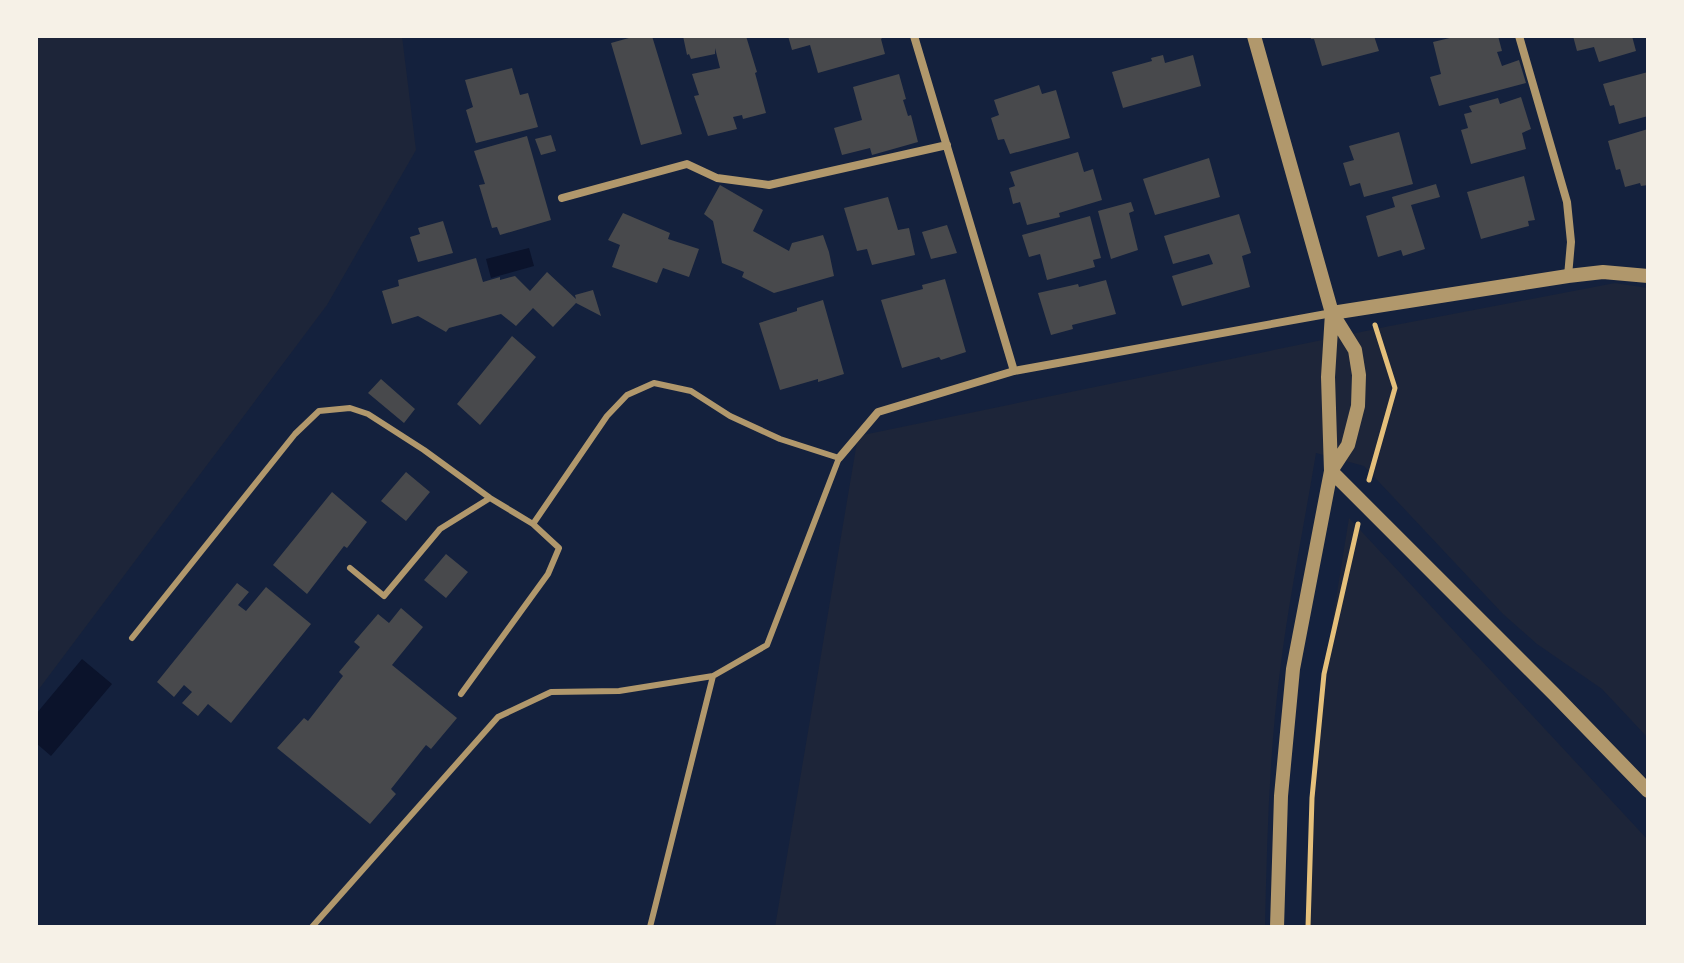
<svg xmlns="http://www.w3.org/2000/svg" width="1684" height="963" viewBox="0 0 1684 963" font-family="'PT Sans Narrow',sans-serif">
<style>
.green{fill:#1d2539}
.water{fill:#0b132b}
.building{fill:#48494c}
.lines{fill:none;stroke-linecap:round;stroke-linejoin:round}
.path{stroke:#e5c07b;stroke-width:5}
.service{stroke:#b1986c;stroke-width:6}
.minor{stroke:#b1986c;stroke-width:8}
.tertiary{stroke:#b1986c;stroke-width:14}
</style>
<rect width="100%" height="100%" fill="#14213d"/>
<!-- green -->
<path class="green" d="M 36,36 L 402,36 L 416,150 L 327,305 L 36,693 Z
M 1615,283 L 1648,288 L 1648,738 L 1602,689 L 1537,644 L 1503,614 L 1364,466 L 1316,453 C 1304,526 1289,598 1280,671 C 1269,756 1267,841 1265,927 L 775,927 L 858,436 L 1390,326 Z
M 1349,518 L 1648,840 L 1648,927 L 1308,927 L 1312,798 L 1324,674 Z"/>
<!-- water -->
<path class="water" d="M 529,248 L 534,266 L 491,278 L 486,259 Z
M 82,659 L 112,684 L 51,756 L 36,743 L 36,714 Z"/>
<!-- building -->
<path class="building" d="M 636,36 L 652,36 L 682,134 L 641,145 L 611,43 Z
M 683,36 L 746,36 L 757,72 L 755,73 L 766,113 L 743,119 L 742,115 L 733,117 L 737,129 L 708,136 L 694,96 L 699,95 L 692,74 L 720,68 L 715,48 L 715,54 L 691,59 L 689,54 L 687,55 Z
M 788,36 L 884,36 L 881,39 L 885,54 L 818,73 L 810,45 L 792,50 Z
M 1310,36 L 1374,36 L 1379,51 L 1322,66 L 1314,39 L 1311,39 Z
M 1458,36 L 1498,36 L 1502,51 L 1497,52 L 1502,66 L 1519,60 L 1526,83 L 1439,106 L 1430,77 L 1441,74 L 1433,42 Z
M 1573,36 L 1632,36 L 1636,51 L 1599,62 L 1594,47 L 1577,51 Z
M 1163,55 L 1165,63 L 1193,55 L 1201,86 L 1123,108 L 1112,72 L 1152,61 L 1151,58 Z
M 512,68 L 520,95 L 528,93 L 538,127 L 476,143 L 466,110 L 473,107 L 465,80 Z
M 1648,72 L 1648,116 L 1619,124 L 1614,105 L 1610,106 L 1603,84 Z
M 899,74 L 906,99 L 903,100 L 908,116 L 911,115 L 918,142 L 872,155 L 870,148 L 842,155 L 834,128 L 862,120 L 853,87 Z
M 1039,85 L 1042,94 L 1056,90 L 1070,138 L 1010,154 L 1004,139 L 998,140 L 991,118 L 999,115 L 994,100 Z
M 1521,97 L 1531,129 L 1522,133 L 1526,149 L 1471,164 L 1461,130 L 1468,128 L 1464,114 L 1472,112 L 1469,106 L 1498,98 L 1500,104 Z
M 1648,129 L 1648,185 L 1641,186 L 1640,183 L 1625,187 L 1620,169 L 1616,170 L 1608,141 Z
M 1399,132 L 1413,184 L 1364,197 L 1360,183 L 1350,186 L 1343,163 L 1354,160 L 1349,146 Z
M 551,135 L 556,151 L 541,155 L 535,139 Z
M 527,136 L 551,220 L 500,235 L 497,227 L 492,228 L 479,185 L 485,184 L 474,151 Z
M 1078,152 L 1084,172 L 1093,169 L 1102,200 L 1059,213 L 1060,217 L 1027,225 L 1020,202 L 1013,204 L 1009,188 L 1015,186 L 1010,172 Z
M 1209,158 L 1220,197 L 1155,215 L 1143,179 Z
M 1524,176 L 1535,220 L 1528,221 L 1529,226 L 1481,239 L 1467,192 Z
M 1436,184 L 1440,197 L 1411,205 L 1425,249 L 1403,256 L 1401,250 L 1378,257 L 1366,216 L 1395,207 L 1392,197 Z
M 720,185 L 763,210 L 753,231 L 789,251 L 792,243 L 823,235 L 829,252 L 834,276 L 774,293 L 742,277 L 744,272 L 722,263 L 713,221 L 704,214 Z
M 888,197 L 898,230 L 909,228 L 915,255 L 872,265 L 867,249 L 857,251 L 844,208 Z
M 1131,202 L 1134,211 L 1129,213 L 1138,250 L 1111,259 L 1098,211 Z
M 623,213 L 670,233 L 668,239 L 699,249 L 689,277 L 663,268 L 657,283 L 612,267 L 620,245 L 608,240 Z
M 1239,214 L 1251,253 L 1242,256 L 1250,287 L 1182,306 L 1172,276 L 1213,264 L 1209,254 L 1173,264 L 1164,236 Z
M 1090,216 L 1101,258 L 1093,260 L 1095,267 L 1047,280 L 1040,254 L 1029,257 L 1022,235 Z
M 443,221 L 453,253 L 418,262 L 410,237 L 420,234 L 418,228 Z
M 947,225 L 957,253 L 931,259 L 922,232 Z
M 476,258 L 483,282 L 500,277 L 500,280 L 515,276 L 530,291 L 547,272 L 576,299 L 575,295 L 593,290 L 601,316 L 576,303 L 553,327 L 533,308 L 516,326 L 501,314 L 449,328 L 446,332 L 418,316 L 392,324 L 382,291 L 399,286 L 398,280 Z
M 945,279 L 966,352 L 941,360 L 939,357 L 902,368 L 881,300 L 923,289 L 922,285 Z
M 1106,280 L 1116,314 L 1072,325 L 1073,329 L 1051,335 L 1038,293 L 1078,284 L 1079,287 Z
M 823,300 L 844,374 L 818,382 L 818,379 L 780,390 L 759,323 L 797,311 L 797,308 Z
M 512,336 L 536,357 L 480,425 L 457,404 Z
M 381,379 L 415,409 L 404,423 L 368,393 Z
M 406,472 L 430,492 L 406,521 L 381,501 Z
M 332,492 L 367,522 L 347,548 L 344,546 L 307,594 L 273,565 Z
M 446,554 L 468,572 L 446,598 L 424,580 Z
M 237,583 L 249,592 L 238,605 L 246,611 L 266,587 L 311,624 L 231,723 L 208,704 L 198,716 L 182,703 L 192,692 L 184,685 L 174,697 L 157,682 Z
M 401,608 L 423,627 L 392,665 L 457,718 L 431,749 L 426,745 L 391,789 L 396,794 L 370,824 L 277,748 L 304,718 L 308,721 L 343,676 L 339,672 L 360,647 L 354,642 L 378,614 L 389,623 Z"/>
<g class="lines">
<!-- path -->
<path class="path" d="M 1369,480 L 1395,388 L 1375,325
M 1308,927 L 1312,798 L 1324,674 L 1358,524"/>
<!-- service -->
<path class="service" d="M 350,568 L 384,596 L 440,529 L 490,498
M 132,638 L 295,434 L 319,411 L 350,408 L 368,414 L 424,450 L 490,498 L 533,524 L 607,416 L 627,395 L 654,383 L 691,391 L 730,416 L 780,439 L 839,458 L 767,645 L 713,676
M 461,694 L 548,574 L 559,548 L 533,524
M 312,927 L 498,717 L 551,692 L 619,691 L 713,676 L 650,927"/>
<!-- minor -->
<path class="minor" d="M 914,36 L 1014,371
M 1519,36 L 1567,202 L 1571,242 L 1568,276
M 562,198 L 687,164 L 717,178 L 769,185 L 947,145
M 839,458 L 878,412 L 1014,371 L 1332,313"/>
<!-- tertiary -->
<path class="tertiary" d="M 1254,36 L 1332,313 L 1355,350 L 1359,375 L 1358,406 L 1348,445 L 1331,471
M 1332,313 L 1568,276 L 1603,272 L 1648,276
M 1331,471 L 1555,695 L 1648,791
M 1277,927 L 1281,796 L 1293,669 L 1331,471 L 1328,377 L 1332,313"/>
</g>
<!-- border -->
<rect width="1684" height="963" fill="none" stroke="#f6f1e7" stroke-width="76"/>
</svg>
